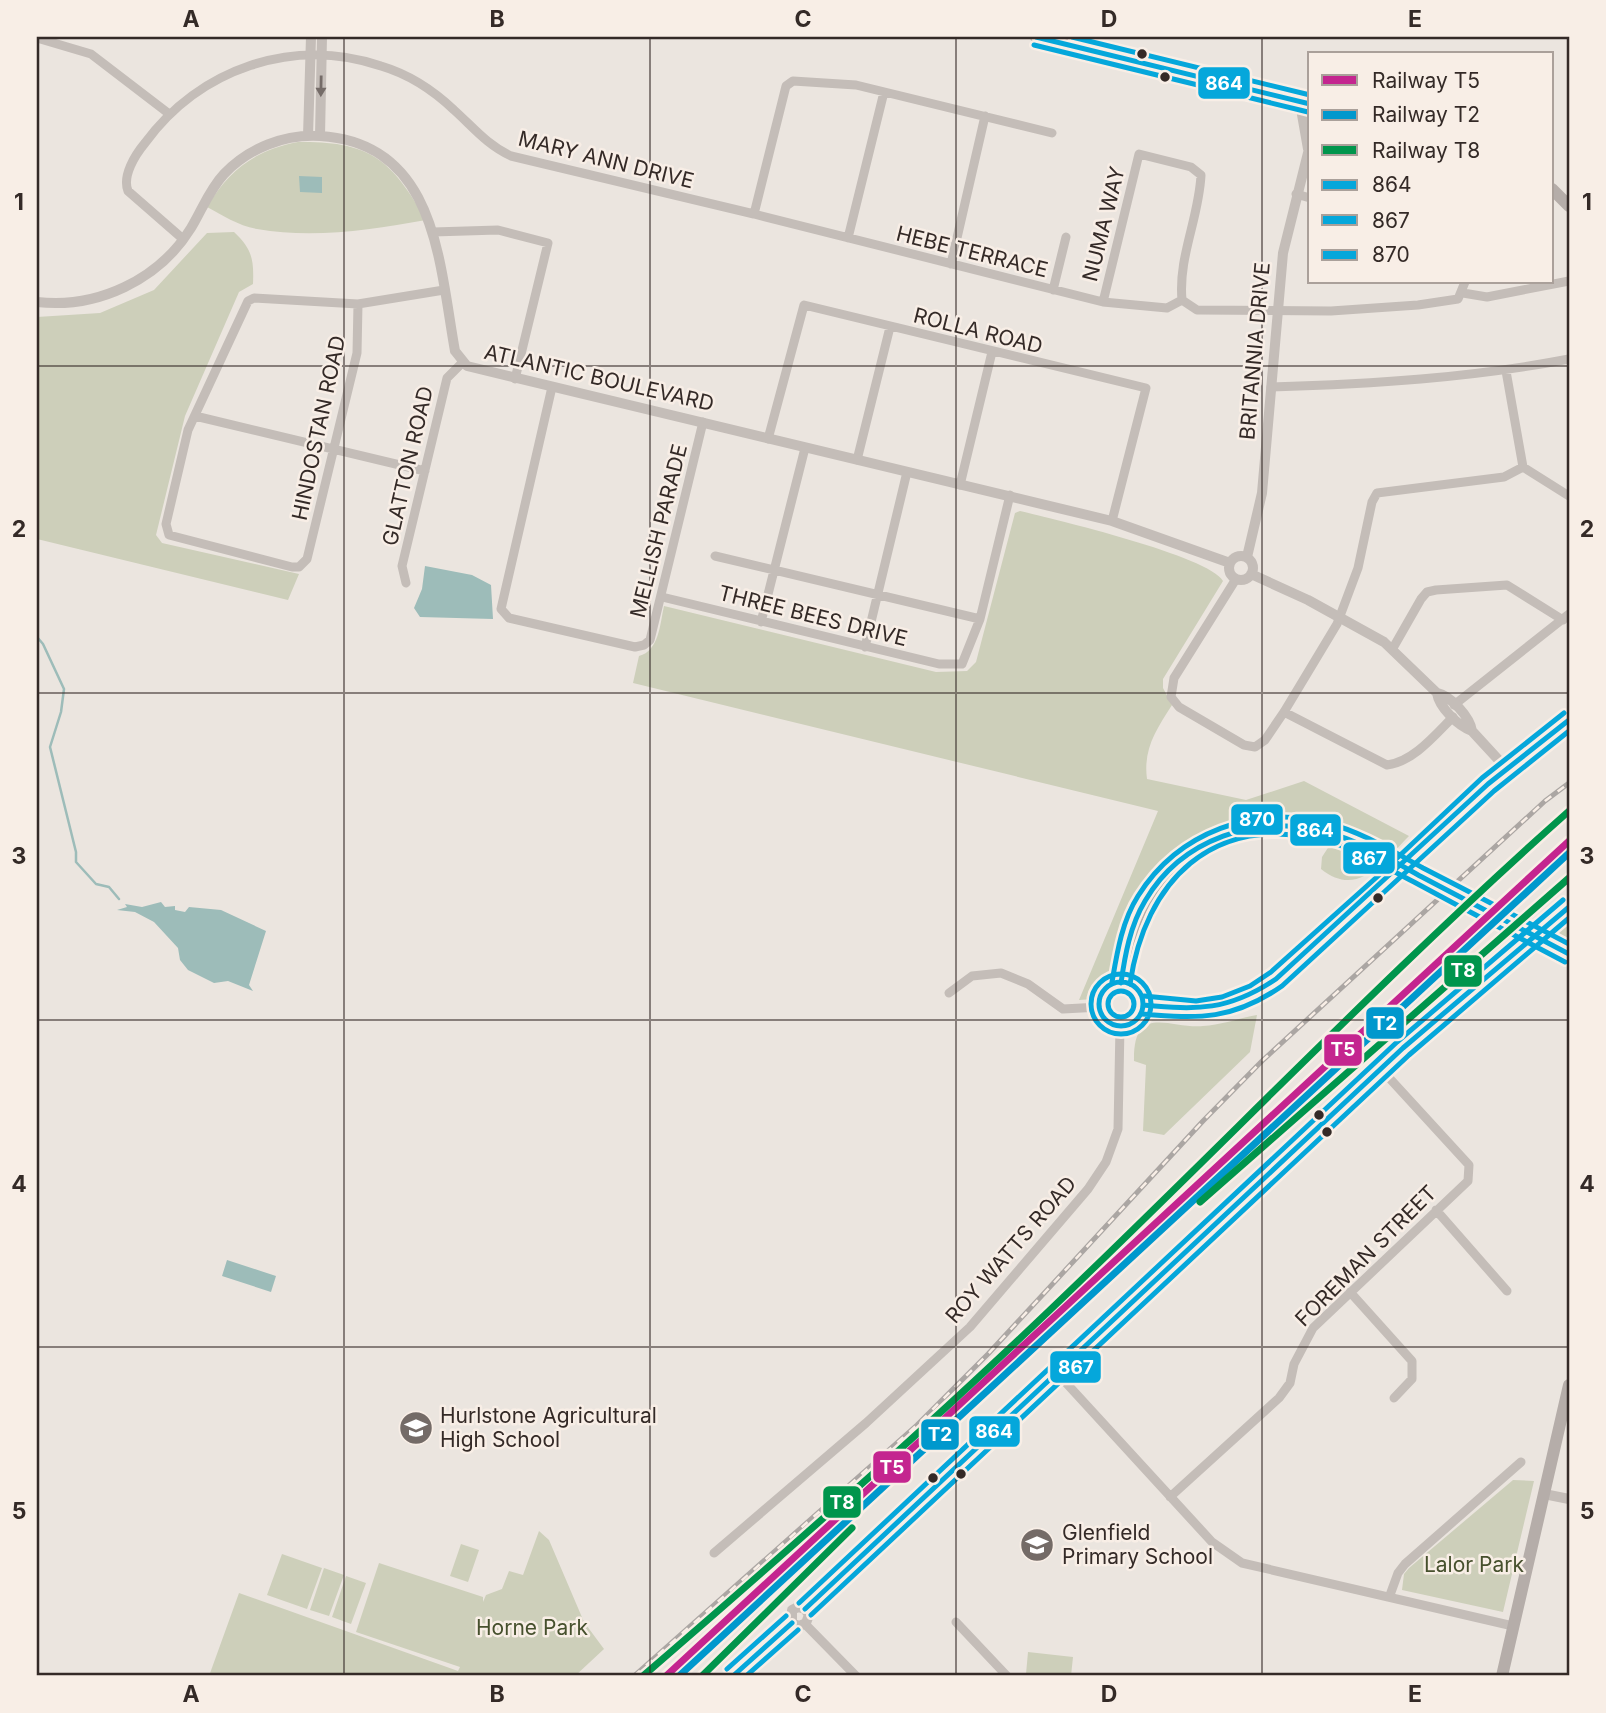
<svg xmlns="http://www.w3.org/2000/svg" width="1606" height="1713" viewBox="0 0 1606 1713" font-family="Inter,sans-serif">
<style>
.green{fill:#cdcfba}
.water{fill:#9dbcb9}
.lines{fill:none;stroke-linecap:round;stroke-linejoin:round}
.stream{stroke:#9dbcb9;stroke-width:2.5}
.minor{stroke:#c4bdb8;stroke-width:9}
.tertiary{stroke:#c4bdb8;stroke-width:10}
.secondary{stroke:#b5ada9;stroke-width:12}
.rail-casing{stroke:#aba6a3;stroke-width:5}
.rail{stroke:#f8eee6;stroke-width:2.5;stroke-dasharray:8;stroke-linecap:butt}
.bus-1-casing{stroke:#f8eee6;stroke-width:10}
.bus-2-casing{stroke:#f8eee6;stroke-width:10}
.bus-3-casing{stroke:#f8eee6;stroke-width:10}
.bus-1{stroke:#05a7db;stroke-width:5}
.bus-2{stroke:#05a7db;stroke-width:5}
.bus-3{stroke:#05a7db;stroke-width:5}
.rail-1-casing{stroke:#f8eee6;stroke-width:12}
.rail-2-casing{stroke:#f8eee6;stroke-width:12}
.rail-3-casing{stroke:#f8eee6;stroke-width:12}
.rail-1{stroke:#c4258f;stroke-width:7}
.rail-2{stroke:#0098cd;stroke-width:7}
.rail-3{stroke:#00954c;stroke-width:7}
.oneway{fill:#756c68}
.grid{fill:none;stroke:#342a27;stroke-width:2;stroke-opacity:0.55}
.bus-dot{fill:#342a27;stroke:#f8eee6;stroke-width:2.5}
.labels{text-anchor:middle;stroke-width:5;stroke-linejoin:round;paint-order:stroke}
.street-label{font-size:21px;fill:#342a27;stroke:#f8eee6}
.poi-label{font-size:21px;fill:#342a27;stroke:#f8eee6;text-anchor:start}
.park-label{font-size:21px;fill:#46502d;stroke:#f8eee6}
.line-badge{stroke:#f8eee6;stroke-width:2.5}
.badge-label{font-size:19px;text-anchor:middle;font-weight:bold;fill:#fff}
.neatline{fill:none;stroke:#342a27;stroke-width:2.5}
.grid-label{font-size:23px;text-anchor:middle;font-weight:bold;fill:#342a27}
</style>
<rect width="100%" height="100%" fill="#ebe5df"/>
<!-- green -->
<path class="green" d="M 298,142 C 370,141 391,159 426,220 C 370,230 313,239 257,229 C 239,226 222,215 207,207 C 229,170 255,150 298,142 Z
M 234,232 C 252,249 254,259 253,284 L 239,292 L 185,416 L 156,535 L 162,543 L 299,574 L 288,600 L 37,539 L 37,317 L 100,313 L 154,290 L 207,233 Z
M 1020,511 C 1053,519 1210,556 1223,581 L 1163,679 L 1163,688 L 1172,705 C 1156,730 1143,749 1147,779 L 1246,800 L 1304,781 L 1409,836 C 1384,861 1358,899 1321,869 L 1322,857 L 1333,840 L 1351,850 L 1366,836 C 1339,826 1311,815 1283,814 C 1229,811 1166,847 1138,893 C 1126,912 1126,938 1119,959 C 1114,976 1103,986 1093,999 L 1079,1000 L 1158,811 L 633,683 L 639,656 C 659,651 660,624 664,606 L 936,672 L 967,671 L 976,662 L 1015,513 Z
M 1569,916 L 1569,944 L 1563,936 L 1548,933 Z
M 1257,1015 L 1250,1052 L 1164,1135 L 1143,1131 L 1146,1065 L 1134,1061 C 1133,1002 1170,1029 1203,1026 C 1221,1025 1240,1018 1257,1015 Z
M 1513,1480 L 1534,1481 L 1503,1612 L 1402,1590 L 1404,1574 L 1409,1568 Z
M 539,1531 L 549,1540 L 584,1622 L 604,1649 L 575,1676 L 209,1676 L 239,1593 L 458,1671 L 460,1667 L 356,1632 L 379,1563 L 483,1597 L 483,1602 L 486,1595 L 502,1589 L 509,1571 L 523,1575 Z
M 461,1544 L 479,1550 L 468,1582 L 450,1576 Z
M 282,1554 L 322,1568 L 307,1609 L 267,1595 Z
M 324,1568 L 344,1575 L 329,1616 L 310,1610 Z
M 346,1576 L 366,1583 L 351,1624 L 332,1617 Z
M 1028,1652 L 1073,1657 L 1071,1676 L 1026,1674 Z"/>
<!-- water -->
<path class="water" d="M 299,176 L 322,177 L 322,193 L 300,192 Z
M 425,566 L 472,575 L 491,585 L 493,619 L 420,617 L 414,608 L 422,589 Z
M 161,902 L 165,907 L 175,906 L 175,910 L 185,912 L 189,907 L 221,910 L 266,931 L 249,985 L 253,991 L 228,981 L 214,983 L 188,970 L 180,960 L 178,948 L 154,922 L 135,912 L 117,910 L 127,907 L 125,904 L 142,907 Z
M 227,1260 L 276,1276 L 271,1292 L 222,1276 Z"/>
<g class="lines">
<!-- stream -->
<path class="stream" d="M 37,543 L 37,560
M 37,637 L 43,644 L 64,689 L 61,712 L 50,747 L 76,852 L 76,862 L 96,884 L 109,887 L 119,899"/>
<!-- minor -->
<path class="minor" d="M 37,38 L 91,54 L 168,113
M 1296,194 L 1310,198
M 754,214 L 1103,302 L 1167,308 L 1182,300
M 433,232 L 498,230 L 548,243 L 515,379
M 848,238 L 884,92
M 183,239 L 128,191 C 122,176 135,155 145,143 C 199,69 293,36 381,66 C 408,74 433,90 454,110 C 473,127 487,145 511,156 L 754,214 L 786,86 L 793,81 L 856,85 L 1052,133
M 951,264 L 985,116
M 1053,290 L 1066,237
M 1463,293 L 1487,297 L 1569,281
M 1103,302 L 1139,154 L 1191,167 L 1201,175 C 1199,218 1178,257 1182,300 L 1197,310 L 1331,311 L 1418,305 L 1458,299 L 1465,282
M 358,304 L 357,353 L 307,559 L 299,567 L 292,567 L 169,535 L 166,524 L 188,430 L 248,301 L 254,298 L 358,304 L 444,290
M 1506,371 L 1523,467 L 1569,496
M 552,387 L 501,609 L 509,618 L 635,647 L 644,645 L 650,640 L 703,422
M 1271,387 C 1372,384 1470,378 1569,359
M 195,416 L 425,471
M 768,439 L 804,305 L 1146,388 L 1112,521
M 857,460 L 890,327
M 960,485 L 992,352
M 715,556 L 980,619
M 1236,579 L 1174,678 L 1171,697 L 1179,707 L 1244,745 L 1255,747 L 1265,740 L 1284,712 L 1337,624 L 1358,568 L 1372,502 L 1377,493 L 1504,477 L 1523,467
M 406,583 L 402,566 L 447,378 L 462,363
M 662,597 L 939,664 L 962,664 L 980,619 L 1010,495
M 761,622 L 805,448
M 865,647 L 907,472
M 1393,648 L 1421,599 L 1427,592 L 1436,590 L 1507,585 L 1563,620
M 1454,705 L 1569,614
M 1284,712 L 1387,765 C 1413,762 1435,735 1453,717
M 949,993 L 972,976 L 1001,973 L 1028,984 L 1063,1009 L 1100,1007
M 1436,1210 L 1507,1291
M 1350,1292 L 1412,1361 L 1412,1379 L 1394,1398
M 1057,1373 L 1212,1542 L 1242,1563 L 1513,1626
M 1170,1497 L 1279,1398 L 1290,1383 L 1294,1364 L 1313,1328 L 1468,1181 L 1469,1165 L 1381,1069
M 714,1553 L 866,1423 L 970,1327 L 1088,1189 L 1106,1162 L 1118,1129 L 1120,1026
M 1390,1595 L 1398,1573 L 1405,1564 L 1521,1462
M 956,1622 L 1007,1676
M 805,1624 L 856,1676"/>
<!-- tertiary -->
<path class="tertiary" d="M 1289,99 L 1301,109 L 1308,149
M 308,136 L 311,37
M 320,136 L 322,37
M 37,302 C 97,309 159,280 191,228 C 202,210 209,190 224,174 C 249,148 284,134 320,136 C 437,143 439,263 455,351 L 467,366 L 1112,521 L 1230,563
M1229 568a12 12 0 1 1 24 0a12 12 0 1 1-24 0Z
M 1247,557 L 1262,493 L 1283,253 L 1310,145
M 1251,574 L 1308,600 L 1384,642 L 1437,693 C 1451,696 1470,717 1472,731
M 1437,693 C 1439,707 1458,726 1472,731 L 1506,768
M 1544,1494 L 1569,1499
M 805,1609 L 1403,1048 L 1569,907
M 792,1623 L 799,1626 L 806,1623 L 809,1615 L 805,1609
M 792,1623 L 792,1610 L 798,1607 L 805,1609
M 733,1676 L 792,1623"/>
<!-- secondary -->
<path class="secondary" d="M 1036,37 L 1310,104
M 1552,189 L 1569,206
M1099 1004a22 22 0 1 1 44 0a22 22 0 1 1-44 0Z
M 1121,983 C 1125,954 1131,927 1145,901 C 1187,826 1278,810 1352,840 L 1569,954
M 1143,1005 L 1196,1010 L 1224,1006 L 1254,994 L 1276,979 L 1384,882 L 1488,784 L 1569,720
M 1502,1676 L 1569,1385"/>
<!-- rail casing -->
<g class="rail-casing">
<path id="rail" d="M 634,1676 L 917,1425 L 988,1354 L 1203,1121 L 1262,1061 L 1545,801 L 1569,783"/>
</g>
<!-- rail -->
<use href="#rail" class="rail"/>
<!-- bus-1 casing -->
<g class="bus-1-casing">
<path id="bus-1" d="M 1036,37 L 1310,104
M1099 1004a22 22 0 1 1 44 0a22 22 0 1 1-44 0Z
M 1121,983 C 1125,955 1130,926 1145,901 C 1181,839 1257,813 1326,832 C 1360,841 1391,860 1422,877 C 1471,903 1520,928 1569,954
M 1143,1005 C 1198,1010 1228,1011 1276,979 L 1488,784 L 1569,720
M 805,1609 L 1403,1048 L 1569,907
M 733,1676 L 792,1623"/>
</g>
<!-- bus-2 casing -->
<g class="bus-2-casing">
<path id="bus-2" d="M 1034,45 L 1308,112
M1091 1004a30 30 0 1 1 60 0a30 30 0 1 1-60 0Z
M 1130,984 C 1145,881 1212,813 1322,840 C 1355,847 1384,867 1414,882 C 1464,909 1514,935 1565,962
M 1142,1014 C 1200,1019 1233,1020 1282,986 L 1494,791 L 1569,731
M 811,1615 L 1409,1055 L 1569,918
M 746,1676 L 798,1630"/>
</g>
<!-- bus-3 casing -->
<g class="bus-3-casing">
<path id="bus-3" d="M 1072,37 L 1310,95
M 1112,982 C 1117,953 1122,921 1138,896 C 1178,832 1255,804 1327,823 C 1362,832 1392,851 1423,868 C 1472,893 1521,919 1569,944
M1108 1004a13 13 0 1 1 26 0a13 13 0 1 1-26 0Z
M 1144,996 L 1196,1001 L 1222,997 L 1250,986 L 1271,972 L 1378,876 L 1482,778 L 1564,713
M 799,1603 L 1397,1042 L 1563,900
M 727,1669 L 786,1616"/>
</g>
<!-- bus-1 -->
<use href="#bus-1" class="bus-1"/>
<!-- bus-2 -->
<use href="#bus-2" class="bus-2"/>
<!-- bus-3 -->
<use href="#bus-3" class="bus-3"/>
<!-- rail-1 casing -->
<g class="rail-1-casing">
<path id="rail-1" d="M 666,1676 L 1569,841"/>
</g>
<!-- rail-2 casing -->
<g class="rail-2-casing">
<path id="rail-2" d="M 679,1676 L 1569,853"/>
</g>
<!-- rail-3 casing -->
<g class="rail-3-casing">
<path id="rail-3" d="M 1200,1202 L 1569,878
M 643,1676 C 781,1557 918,1436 1050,1310 C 1224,1144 1390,970 1569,811
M 702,1676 L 852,1528"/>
</g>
<!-- rail-1 -->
<use href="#rail-1" class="rail-1"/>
<!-- rail-2 -->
<use href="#rail-2" class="rail-2"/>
<!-- rail-3 -->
<use href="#rail-3" class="rail-3"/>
</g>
<!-- one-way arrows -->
<defs><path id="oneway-solid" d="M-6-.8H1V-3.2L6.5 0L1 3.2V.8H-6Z" transform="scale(1.75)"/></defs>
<use class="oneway" href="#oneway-solid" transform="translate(321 86) rotate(91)"/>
<!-- grid -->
<path class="grid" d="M 344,37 L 344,1676M 650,37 L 650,1676M 956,37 L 956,1676M 1262,37 L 1262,1676M 37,366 L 1569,366M 37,693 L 1569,693M 37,1020 L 1569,1020M 37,1347 L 1569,1347"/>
<!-- icons -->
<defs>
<g id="school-disc" transform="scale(1.75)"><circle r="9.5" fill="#746b67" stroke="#f8eee6"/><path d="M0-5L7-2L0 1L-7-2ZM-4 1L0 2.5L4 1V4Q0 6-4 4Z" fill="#fff"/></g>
</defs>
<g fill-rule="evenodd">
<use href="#school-disc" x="416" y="1428"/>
<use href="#school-disc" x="1037" y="1545"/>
</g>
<!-- markers -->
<g class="bus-dot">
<circle cx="1142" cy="54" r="6"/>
<circle cx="1165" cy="77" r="6"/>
<circle cx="1378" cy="898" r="6"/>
<circle cx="1319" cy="1115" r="6"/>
<circle cx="1327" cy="1132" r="6"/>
<circle cx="961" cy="1474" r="6"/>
<circle cx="933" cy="1478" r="6"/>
</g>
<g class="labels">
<!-- street labels -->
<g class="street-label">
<text transform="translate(606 160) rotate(14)" y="7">MARY ANN DRIVE</text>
<text transform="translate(1104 224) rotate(-76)" y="7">NUMA WAY</text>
<text transform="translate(972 252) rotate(14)" y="7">HEBE TERRACE</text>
<text transform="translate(978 331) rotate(14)" y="7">ROLLA ROAD</text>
<text transform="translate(1255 351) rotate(-85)" y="7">BRITANNIA DRIVE</text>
<text transform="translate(599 378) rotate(13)" y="7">ATLANTIC BOULEVARD</text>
<text transform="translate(319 428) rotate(-78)" y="7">HINDOSTAN ROAD</text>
<text transform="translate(408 466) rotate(-77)" y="7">GLATTON ROAD</text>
<text transform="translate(659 531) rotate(-76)" y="7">MELLISH PARADE</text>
<text transform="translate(813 616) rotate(14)" y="7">THREE BEES DRIVE</text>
<text transform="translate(1011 1250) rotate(-49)" y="7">ROY WATTS ROAD</text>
<text transform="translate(1366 1256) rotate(-45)" y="7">FOREMAN STREET</text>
</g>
<!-- poi labels -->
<g class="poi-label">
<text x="440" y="1423">Hurlstone Agricultural<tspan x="440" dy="24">High School</tspan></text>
<text x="1062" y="1540">Glenfield<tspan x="1062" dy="24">Primary School</tspan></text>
</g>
<!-- park labels -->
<g class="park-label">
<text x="1474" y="1572">Lalor Park</text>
<text x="532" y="1635">Horne Park</text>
</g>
</g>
<g class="line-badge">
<rect x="1197" y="66" width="54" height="34" rx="7" fill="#05a7db"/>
<rect x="1230" y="803" width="54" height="33" rx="7" fill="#05a7db"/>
<rect x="1289" y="813" width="53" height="34" rx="7" fill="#05a7db"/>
<rect x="1342" y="841" width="54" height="34" rx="7" fill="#05a7db"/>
<rect x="1443" y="954" width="40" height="34" rx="7" fill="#00954c"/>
<rect x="1365" y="1006" width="40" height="34" rx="7" fill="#0098cd"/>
<rect x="1323" y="1033" width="40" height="34" rx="7" fill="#c4258f"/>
<rect x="1049" y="1350" width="53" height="34" rx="7" fill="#05a7db"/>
<rect x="968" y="1415" width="53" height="33" rx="7" fill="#05a7db"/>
<rect x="920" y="1418" width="40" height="33" rx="7" fill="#0098cd"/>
<rect x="872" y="1450" width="40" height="34" rx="7" fill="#c4258f"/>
<rect x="822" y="1485" width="40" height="34" rx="7" fill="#00954c"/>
</g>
<g class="badge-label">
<text x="1224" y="90">864</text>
<text x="1257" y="826">870</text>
<text x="1315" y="837">864</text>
<text x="1369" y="865">867</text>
<text x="1463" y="977">T8</text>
<text x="1385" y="1030">T2</text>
<text x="1343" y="1056">T5</text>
<text x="1076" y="1374">867</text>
<text x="994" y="1438">864</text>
<text x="940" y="1441">T2</text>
<text x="892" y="1474">T5</text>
<text x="842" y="1509">T8</text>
</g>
<!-- border -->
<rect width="1606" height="1713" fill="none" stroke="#f8eee6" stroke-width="77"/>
<!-- legend -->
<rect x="1308" y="52" width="245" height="231" fill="#f8eee6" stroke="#aaa09a" stroke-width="2"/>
<rect x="1322" y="75" width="35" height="10" fill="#c4258f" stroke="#aaa09a" stroke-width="2"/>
<text x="1372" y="88" font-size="21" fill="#342a27">Railway T5</text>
<rect x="1322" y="110" width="35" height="10" fill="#0098cd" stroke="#aaa09a" stroke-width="2"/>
<text x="1372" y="122" font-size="21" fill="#342a27">Railway T2</text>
<rect x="1322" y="145" width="35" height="10" fill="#00954c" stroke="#aaa09a" stroke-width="2"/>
<text x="1372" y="158" font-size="21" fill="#342a27">Railway T8</text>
<rect x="1322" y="180" width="35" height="10" fill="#05a7db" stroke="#aaa09a" stroke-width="2"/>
<text x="1372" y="192" font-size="21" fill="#342a27">864</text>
<rect x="1322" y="215" width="35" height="10" fill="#05a7db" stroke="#aaa09a" stroke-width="2"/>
<text x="1372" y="228" font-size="21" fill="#342a27">867</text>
<rect x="1322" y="250" width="35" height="10" fill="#05a7db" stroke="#aaa09a" stroke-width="2"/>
<text x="1372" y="262" font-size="21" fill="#342a27">870</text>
<rect x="38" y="38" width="1530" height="1636" class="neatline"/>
<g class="grid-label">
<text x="191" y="27">A</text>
<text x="497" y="27">B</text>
<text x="803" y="27">C</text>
<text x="1109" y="27">D</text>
<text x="1415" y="27">E</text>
<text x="19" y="210">1</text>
<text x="1587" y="210">1</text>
<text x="19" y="537">2</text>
<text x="1587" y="537">2</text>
<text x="19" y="864">3</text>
<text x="1587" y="864">3</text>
<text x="19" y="1192">4</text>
<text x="1587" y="1192">4</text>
<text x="19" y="1519">5</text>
<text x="1587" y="1519">5</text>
<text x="191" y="1702">A</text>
<text x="497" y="1702">B</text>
<text x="803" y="1702">C</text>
<text x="1109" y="1702">D</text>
<text x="1415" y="1702">E</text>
</g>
</svg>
